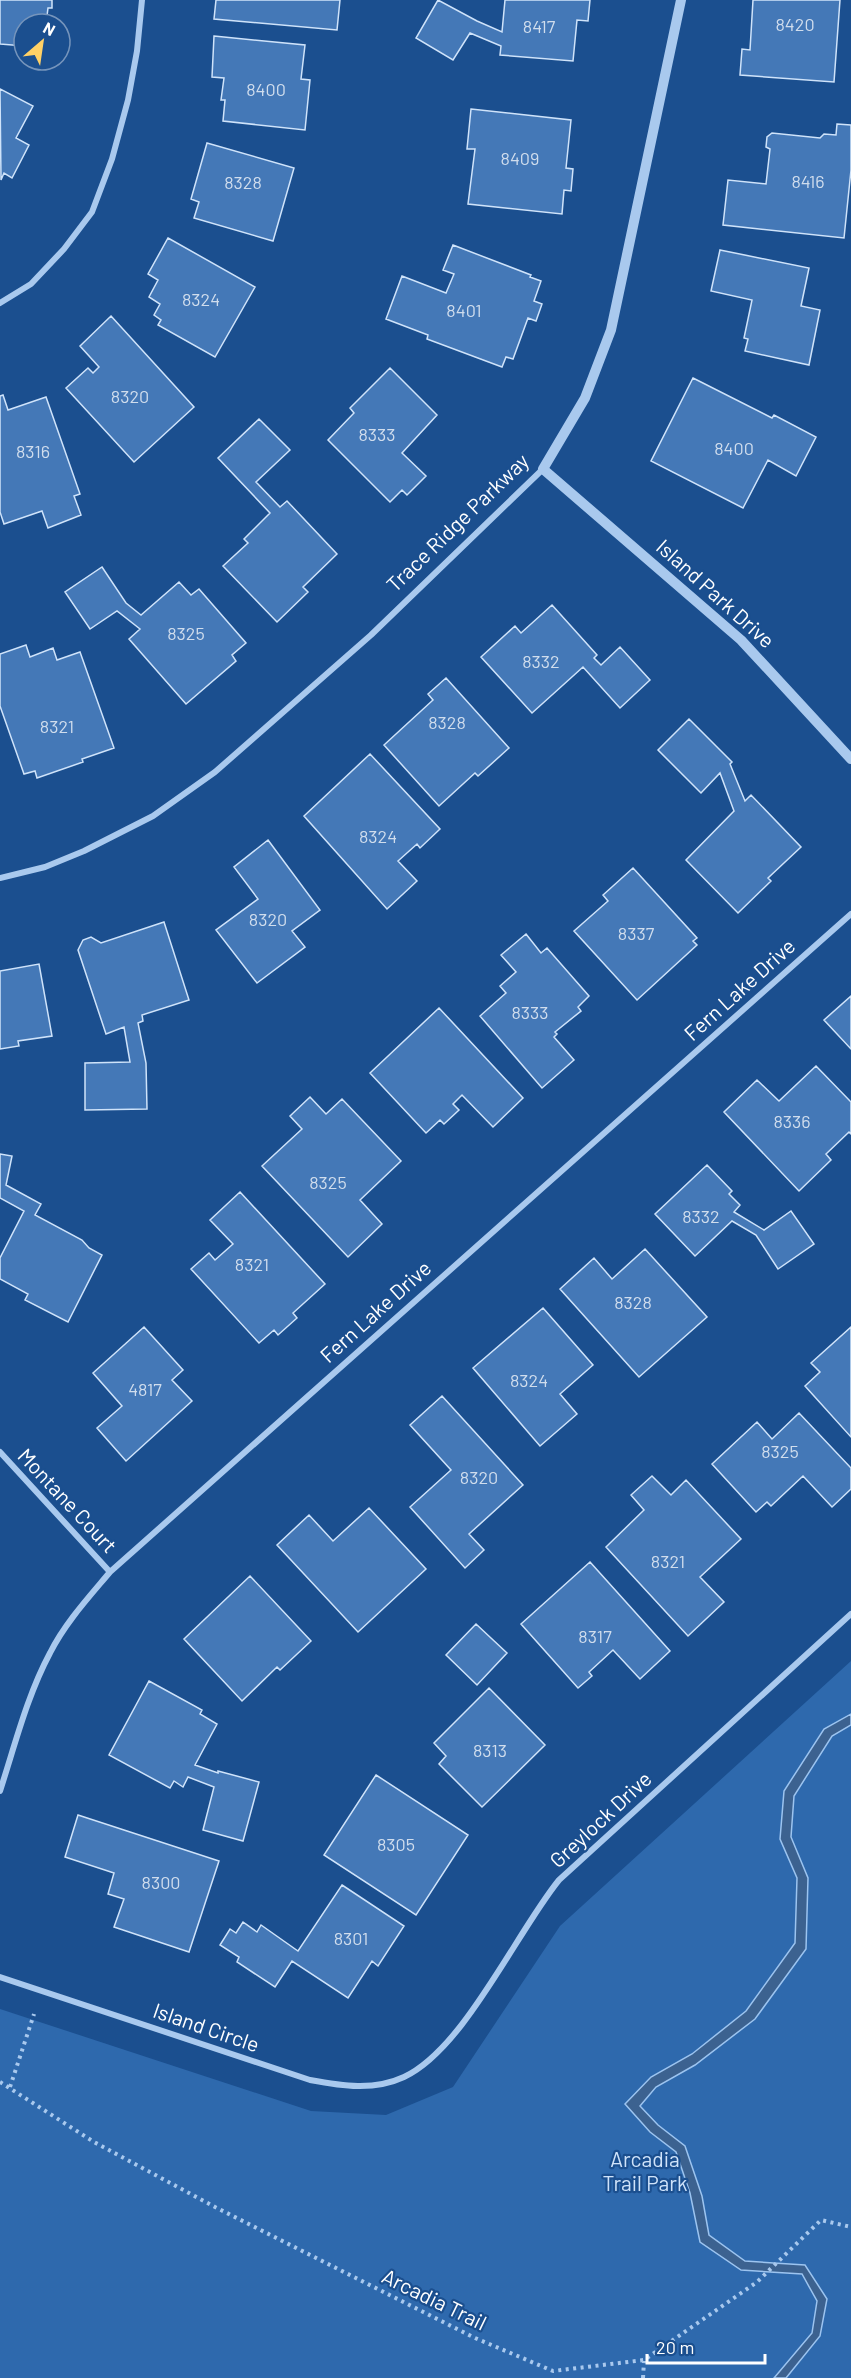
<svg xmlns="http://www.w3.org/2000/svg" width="851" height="2378" viewBox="0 0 851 2378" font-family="Barlow,sans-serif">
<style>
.green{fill:#2e69ad}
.water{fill:#3c6290;stroke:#9cc4f0;stroke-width:1.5}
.building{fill:#4478b7;stroke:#cfe3fa;stroke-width:1.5}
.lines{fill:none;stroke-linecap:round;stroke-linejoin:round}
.path{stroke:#a9c9ee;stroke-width:4;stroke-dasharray:3 4.5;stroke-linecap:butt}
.minor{stroke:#a9c9ee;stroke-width:6}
.tertiary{stroke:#a9c9ee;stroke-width:10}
.labels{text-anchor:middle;stroke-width:4.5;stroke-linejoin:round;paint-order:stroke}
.number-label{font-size:18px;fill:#d0dded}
.street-label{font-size:21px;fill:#fff;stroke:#1b4f8f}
.park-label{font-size:21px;fill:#cfe3fa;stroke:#1b4f8f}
</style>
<rect width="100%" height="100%" fill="#1b4f8f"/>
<!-- green -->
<path class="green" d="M 851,1661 L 851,2378 L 0,2378 L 0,2009 L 311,2111 L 386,2115 L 453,2087 L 560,1926 Z"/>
<!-- water -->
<path class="water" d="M 851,1714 L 851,1725 L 832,1736 L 794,1796 L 791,1837 L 808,1878 L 806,1949 L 755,2019 L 695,2065 L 656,2087 L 640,2106 L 658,2125 L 685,2146 L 702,2196 L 709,2235 L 745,2261 L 805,2265 L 827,2299 L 820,2336 L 786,2378 L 774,2378 L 812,2333 L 817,2301 L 802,2274 L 741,2270 L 700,2242 L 690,2193 L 676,2152 L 650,2132 L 625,2104 L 651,2077 L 692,2054 L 746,2011 L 795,1943 L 797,1878 L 780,1839 L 784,1791 L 824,1729 Z"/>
<!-- building -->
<path class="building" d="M 0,0 L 52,0 L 52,8 L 48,8 L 46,24 L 24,24 L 24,46 L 0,44 Z
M 216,0 L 340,0 L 337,30 L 214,19 Z
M 438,0 L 477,21 L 502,32 L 505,0 L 590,0 L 588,21 L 577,20 L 573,61 L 500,55 L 501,46 L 470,33 L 453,60 L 416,38 Z
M 753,0 L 840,0 L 834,82 L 740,75 L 742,49 L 750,50 Z
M 214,36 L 305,45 L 301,79 L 310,80 L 305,130 L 223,121 L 225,100 L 221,100 L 224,78 L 212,77 Z
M 0,89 L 33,106 L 16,138 L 29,145 L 12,178 L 4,173 L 1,180 Z
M 471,109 L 571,120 L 566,168 L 573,169 L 571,191 L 564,190 L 562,214 L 468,204 L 475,149 L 467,149 Z
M 837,124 L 851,125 L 851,170 L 844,238 L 723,225 L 728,180 L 766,184 L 770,149 L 766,147 L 767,137 L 772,133 L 820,138 L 824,134 L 836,135 Z
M 207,143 L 294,168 L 273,241 L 194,218 L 199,202 L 191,199 Z
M 168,238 L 255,287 L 215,357 L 158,325 L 161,320 L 154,315 L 160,304 L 149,297 L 158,280 L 148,274 Z
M 453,245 L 531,275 L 530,277 L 541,281 L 534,301 L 542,304 L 536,321 L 528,318 L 513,359 L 506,357 L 502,367 L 427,339 L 428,335 L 386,319 L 402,276 L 446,293 L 454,274 L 443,270 Z
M 720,250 L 809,268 L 801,306 L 820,310 L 809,365 L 745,351 L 748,339 L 744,338 L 752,300 L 711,291 Z
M 111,316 L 194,407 L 134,462 L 66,388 L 88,368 L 93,373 L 99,367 L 80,346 Z
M 390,368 L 437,415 L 402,453 L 426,476 L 407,495 L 402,490 L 390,502 L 328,440 L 354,413 L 350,408 Z
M 693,378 L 772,418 L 774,415 L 816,437 L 796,476 L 768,460 L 743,508 L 651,461 Z
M 3,395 L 8,410 L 46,397 L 80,494 L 74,496 L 81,515 L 48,528 L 42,511 L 4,524 L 0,512 L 0,396 Z
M 259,419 L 290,450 L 256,482 L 280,507 L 287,501 L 337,554 L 303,587 L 308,592 L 277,622 L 223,566 L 248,543 L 244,539 L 270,513 L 218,458 Z
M 102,567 L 126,603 L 141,615 L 179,582 L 191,595 L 199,589 L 246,643 L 232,655 L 236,661 L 186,704 L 129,639 L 140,629 L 117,611 L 90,629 L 65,592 Z
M 552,605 L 597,655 L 594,658 L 601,665 L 620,647 L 650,680 L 620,708 L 583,667 L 532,713 L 481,657 L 515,626 L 521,633 Z
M 26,645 L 30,657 L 53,648 L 57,660 L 80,652 L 114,748 L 82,759 L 83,762 L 37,778 L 35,771 L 24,774 L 0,706 L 0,654 Z
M 446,678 L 509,748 L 478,776 L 475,773 L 439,806 L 384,745 L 433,700 L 428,694 Z
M 689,719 L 732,762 L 730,764 L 745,801 L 751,795 L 801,847 L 768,878 L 771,881 L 738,913 L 686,860 L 734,811 L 720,773 L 701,793 L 658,750 Z
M 370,754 L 440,829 L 420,848 L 417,844 L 398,861 L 417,881 L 387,909 L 304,816 Z
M 268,840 L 320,910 L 292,931 L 305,947 L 257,983 L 216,930 L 258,899 L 234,867 Z
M 633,868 L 697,938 L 693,941 L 697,945 L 637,1000 L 574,931 L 608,901 L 603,895 Z
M 164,922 L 189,1000 L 142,1015 L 143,1021 L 138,1023 L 146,1063 L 147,1109 L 85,1110 L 85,1063 L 130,1062 L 124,1027 L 106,1034 L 78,950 L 83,940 L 91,937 L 101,943 Z
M 526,934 L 541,953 L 547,948 L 589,996 L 578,1007 L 581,1011 L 555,1032 L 557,1034 L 554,1037 L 574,1060 L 542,1088 L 480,1016 L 506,993 L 500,986 L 516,972 L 501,955 Z
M 39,964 L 52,1036 L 18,1041 L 19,1046 L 0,1049 L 0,971 Z
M 851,996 L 851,1049 L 824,1020 Z
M 439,1008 L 523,1098 L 493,1127 L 462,1095 L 453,1104 L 459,1110 L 444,1124 L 440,1120 L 426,1133 L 370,1073 Z
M 816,1066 L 851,1102 L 851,1134 L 849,1132 L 826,1154 L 831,1160 L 799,1191 L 724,1112 L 757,1080 L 779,1101 Z
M 310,1097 L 326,1114 L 342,1099 L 401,1161 L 360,1200 L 382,1224 L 348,1257 L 262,1166 L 302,1129 L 290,1116 Z
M 0,1154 L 12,1156 L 6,1185 L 41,1204 L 35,1215 L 82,1240 L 89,1248 L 102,1255 L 68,1322 L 25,1300 L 28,1294 L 0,1279 L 0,1258 L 24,1211 L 0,1198 Z
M 707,1165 L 732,1191 L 729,1194 L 740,1205 L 734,1212 L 764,1230 L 791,1211 L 814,1244 L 778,1269 L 756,1235 L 732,1221 L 695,1256 L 655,1214 Z
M 240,1192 L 325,1284 L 293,1313 L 297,1318 L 278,1335 L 274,1330 L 259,1343 L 191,1269 L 209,1253 L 215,1260 L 233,1244 L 210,1220 Z
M 645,1249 L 707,1317 L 639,1377 L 560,1289 L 594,1258 L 612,1279 Z
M 543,1308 L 593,1365 L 560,1394 L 577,1414 L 540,1446 L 473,1368 Z
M 144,1327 L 183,1370 L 172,1380 L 192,1401 L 126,1461 L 97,1428 L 122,1406 L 93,1373 Z
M 851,1327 L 851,1437 L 805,1386 L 820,1372 L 811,1363 Z
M 442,1396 L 523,1485 L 469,1534 L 484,1550 L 465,1568 L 410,1507 L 451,1470 L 410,1425 Z
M 799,1413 L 851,1468 L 851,1489 L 832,1507 L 803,1476 L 771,1506 L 767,1502 L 756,1512 L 712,1464 L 757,1422 L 772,1439 Z
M 652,1476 L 671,1495 L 686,1480 L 741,1539 L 700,1577 L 724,1602 L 688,1636 L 606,1547 L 644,1510 L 631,1495 Z
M 369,1508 L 426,1569 L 358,1632 L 277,1545 L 309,1515 L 333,1541 Z
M 590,1562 L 670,1651 L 640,1679 L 613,1650 L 589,1672 L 592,1676 L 578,1688 L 521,1624 Z
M 250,1576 L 311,1641 L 280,1670 L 277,1667 L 242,1701 L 184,1639 Z
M 476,1624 L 507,1653 L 477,1685 L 446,1655 Z
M 149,1681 L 202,1710 L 200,1714 L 217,1724 L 195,1765 L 218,1773 L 218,1771 L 259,1782 L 243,1841 L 203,1830 L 214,1787 L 188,1777 L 183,1787 L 174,1781 L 170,1788 L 109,1755 Z
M 489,1688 L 545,1745 L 482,1807 L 439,1764 L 446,1756 L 434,1743 Z
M 376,1775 L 468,1835 L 416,1915 L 324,1855 Z
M 78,1815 L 219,1861 L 189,1952 L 114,1927 L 124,1899 L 108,1894 L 114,1873 L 65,1857 Z
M 342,1885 L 404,1926 L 378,1966 L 372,1961 L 348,1998 L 292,1961 L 275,1987 L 237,1962 L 239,1957 L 220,1945 L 230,1929 L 236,1933 L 243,1922 L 257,1932 L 261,1925 L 298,1951 Z"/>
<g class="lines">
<!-- path -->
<path class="path" d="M 0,2082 L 94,2142 L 215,2207 L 475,2338 L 553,2371 L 644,2360 L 757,2282 L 821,2220 L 851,2227
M 10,2087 L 34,2014
M 643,2378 L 644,2361"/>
<!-- minor -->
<path class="minor" d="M 0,303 L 31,284 L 64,249 L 92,212 L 112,159 L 128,100 L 137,51 L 142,0
M 0,878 L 45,867 L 84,851 L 153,816 L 215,772 L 371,635 L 543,469
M 0,1452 L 110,1572
M 0,1791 C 15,1745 27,1696 50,1653 C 65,1623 89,1597 110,1572 L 851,914
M 0,1977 L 310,2080 C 342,2086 374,2091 404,2077 C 464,2049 516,1933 559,1880 L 851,1614"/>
<!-- tertiary -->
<path class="tertiary" d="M 681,0 L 611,330 L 585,398 L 543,469 L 741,640 L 851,759"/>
</g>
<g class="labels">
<!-- number labels -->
<g class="number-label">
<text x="795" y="31">8420</text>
<text x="539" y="33">8417</text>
<text x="266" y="96">8400</text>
<text x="520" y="165">8409</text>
<text x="808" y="188">8416</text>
<text x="243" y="189">8328</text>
<text x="201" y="306">8324</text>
<text x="464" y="317">8401</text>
<text x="130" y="403">8320</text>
<text x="377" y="441">8333</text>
<text x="734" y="455">8400</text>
<text x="33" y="458">8316</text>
<text x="186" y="640">8325</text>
<text x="541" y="668">8332</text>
<text x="447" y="729">8328</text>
<text x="57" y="733">8321</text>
<text x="378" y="843">8324</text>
<text x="268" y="926">8320</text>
<text x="636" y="940">8337</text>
<text x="530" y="1019">8333</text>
<text x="792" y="1128">8336</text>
<text x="328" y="1189">8325</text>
<text x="701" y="1223">8332</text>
<text x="252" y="1271">8321</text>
<text x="633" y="1309">8328</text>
<text x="529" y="1387">8324</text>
<text x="145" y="1396">4817</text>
<text x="780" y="1458">8325</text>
<text x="479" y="1484">8320</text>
<text x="668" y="1568">8321</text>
<text x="595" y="1643">8317</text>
<text x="490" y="1757">8313</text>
<text x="396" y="1851">8305</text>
<text x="161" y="1889">8300</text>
<text x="351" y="1945">8301</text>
</g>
<!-- street labels -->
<g class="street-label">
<text transform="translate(458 523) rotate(-44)" y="7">Trace Ridge Parkway</text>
<text transform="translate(715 594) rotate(42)" y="7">Island Park Drive</text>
<text transform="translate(740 990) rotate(-42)" y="7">Fern Lake Drive</text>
<text transform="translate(376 1312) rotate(-42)" y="7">Fern Lake Drive</text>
<text transform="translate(67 1501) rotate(47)" y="7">Montane Court</text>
<text transform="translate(601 1820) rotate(-43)" y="7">Greylock Drive</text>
<text transform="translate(206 2028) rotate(19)" y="7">Island Circle</text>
<text transform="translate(434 2300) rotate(26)" y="7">Arcadia Trail</text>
</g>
<!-- park labels -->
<g class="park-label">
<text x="645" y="2167">Arcadia<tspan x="645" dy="24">Trail Park</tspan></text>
</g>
</g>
<!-- north arrow -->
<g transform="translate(42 42) rotate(29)"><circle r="28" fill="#1b4f8f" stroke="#7695bc" stroke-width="1.5"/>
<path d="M0-4.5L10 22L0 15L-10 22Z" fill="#ffd166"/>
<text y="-9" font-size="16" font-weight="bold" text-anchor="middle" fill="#ffffff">N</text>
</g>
<!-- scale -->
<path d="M647 2354v9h118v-9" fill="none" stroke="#ffffff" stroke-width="3"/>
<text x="656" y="2354" font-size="18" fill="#ffffff" stroke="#1b4f8f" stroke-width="4.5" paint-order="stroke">20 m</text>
</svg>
